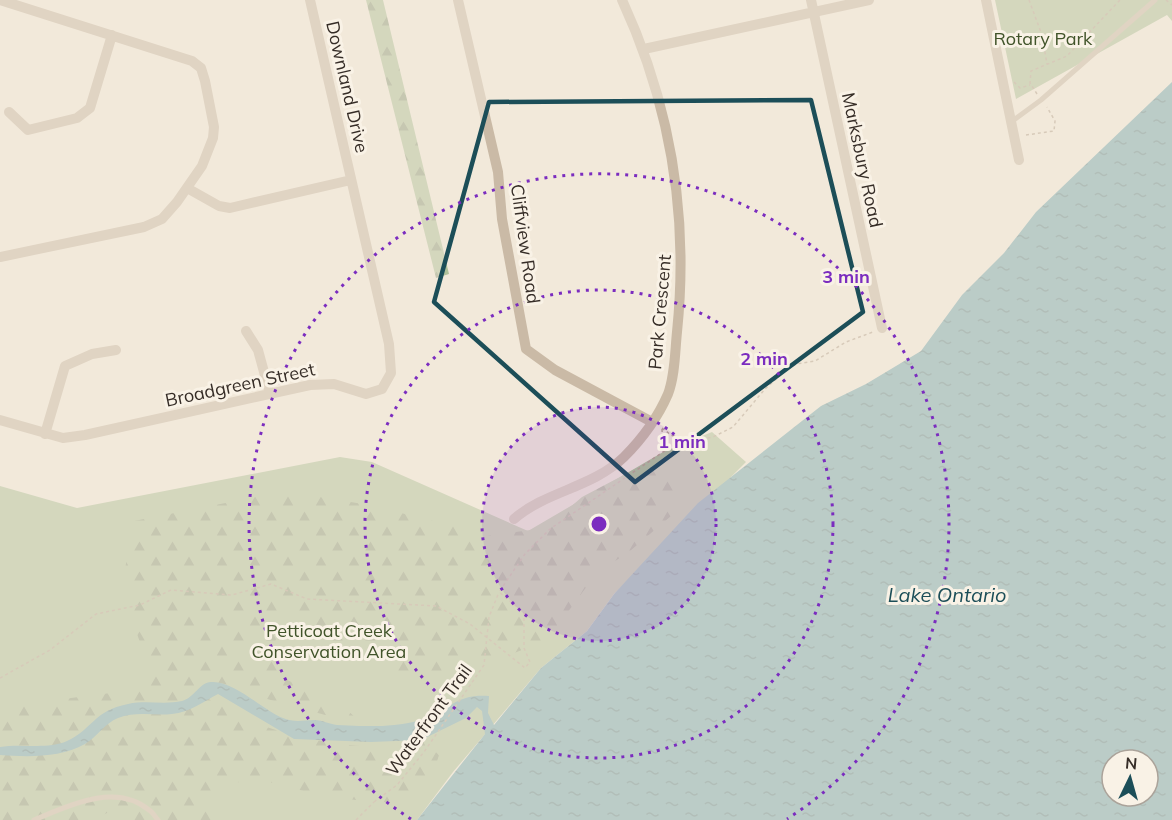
<svg xmlns="http://www.w3.org/2000/svg" width="1172" height="820" viewBox="0 0 1172 820" font-family="Mulish,sans-serif">
<style>
.green{fill:#b0c19a}
.forest{fill:url(#forest-firs)}
.water{fill:url(#water-ripples);fill-rule:evenodd}
.lines{fill:none;stroke-linecap:round;stroke-linejoin:round}
.path{stroke:#b6a490;stroke-width:1.5;stroke-dasharray:3 3;stroke-linecap:butt}
.service{stroke:#cabaa6;stroke-width:5}
.minor{stroke:#cabaa6;stroke-width:10}
.path-bridge{stroke:#b6a490;stroke-width:1.5;stroke-dasharray:3 3;stroke-linecap:butt}
.marked{fill:none;stroke:#1c4e58;stroke-width:4.5;stroke-linejoin:round}
.ring{fill:none;stroke:#7b2cbf;stroke-width:3;stroke-dasharray:3 6}
.labels{text-anchor:middle;stroke-width:6;stroke-linejoin:round;paint-order:stroke}
.park-label{font-size:18px;fill:#41542a;stroke:#f9f2e6}
.street-label{font-size:18px;fill:#362d27;stroke:#f9f2e6}
.water-label{font-size:20px;font-style:italic;fill:#1c4e58;stroke:#f9f2e6}
.centre{fill:#7b2cbf;stroke:#f9f2e6;stroke-width:3}
.ring-label{font-size:18px;text-anchor:middle;font-weight:bold;fill:#7b2cbf;stroke:#f9f2e6;stroke-width:6;stroke-linejoin:round;paint-order:stroke}
</style>
<defs>
<pattern id="forest-firs" width="22" height="20" patternUnits="userSpaceOnUse" patternTransform="scale(1.5)"><rect width="22" height="20" fill="#b0c19a"/><path d="M5 1l3.5 6h-7zM16 11l3.5 6h-7z" fill="#909d7e"/></pattern>
<pattern id="water-ripples" width="26" height="14" patternUnits="userSpaceOnUse" patternTransform="scale(1.5)"><rect width="26" height="14" fill="#78a8af"/><path d="M2 4q2-2 4 0t4 0M15 11q2-2 4 0t4 0" fill="none" stroke="#63898e"/></pattern>
</defs>
<rect width="100%" height="100%" fill="#f2e9da"/>
<!-- green -->
<path class="green" d="M 995,0 L 1172,0 L 1172,21 L 1167,15 L 1016,99 Z
M 712,432 L 746,462 L 614,594 L 587,631 L 541,668 L 453,772 L 417,820 L 0,820 L 0,486 L 77,508 L 340,457 L 372,462 L 528,531 L 663,452 Z"/>
<!-- forest -->
<path class="forest" d="M 366,0 L 383,0 L 449,274 L 436,278 Z
M 677,444 L 671,516 L 630,551 L 596,574 L 547,640 L 502,658 L 461,662 L 441,671 L 389,671 L 342,647 L 289,610 L 273,646 L 283,678 L 344,707 L 359,721 L 347,721 L 260,697 L 244,688 L 210,681 L 194,693 C 214,700 232,712 252,721 C 290,739 385,756 424,741 L 439,755 L 432,777 L 412,798 L 378,803 L 319,795 L 254,778 L 228,785 L 211,808 L 215,820 L 128,820 L 113,810 L 93,820 L 0,820 L 0,707 L 142,689 L 147,662 L 131,617 L 125,569 L 134,521 L 271,494 L 320,497 L 369,505 L 453,526 L 479,537 L 546,528 L 582,497 L 637,468 L 672,466 Z"/>
<!-- water -->
<path class="water" d="M 1172,82 L 1172,820 L 417,820 L 485,734 L 482,711 L 477,707 L 466,718 L 421,740 L 371,742 L 294,739 L 218,694 C 203,702 190,712 172,714 C 154,716 136,711 118,718 C 105,723 97,737 85,744 C 60,758 28,757 0,755 L 0,747 C 21,743 47,750 67,741 C 93,729 93,711 128,704 C 146,700 164,705 182,701 C 194,698 200,682 211,682 C 233,680 263,710 283,718 C 295,723 303,720 315,720 C 322,720 329,724 337,725 C 352,726 367,726 382,726 C 398,725 416,723 431,716 C 454,705 460,694 489,696 L 488,713 L 494,725 L 541,668 L 587,631 L 614,594 L 698,503 L 821,406 L 866,384 L 921,351 L 962,295 L 1004,253 L 1036,212 ZM 1112,760 L 1148,760 L 1148,796 L 1112,796 Z"/>
<g class="lines">
<!-- path -->
<path class="path" d="M 1029,0 L 1042,35 L 1047,64
M 1166,0 L 1172,5
M 1014,82 L 1020,88 L 1030,85
M 1037,94 L 1030,83 L 1031,71 L 1067,56 L 1120,0
M 1026,135 L 1054,131 L 1055,121 L 1047,107
M 662,428 L 671,435 L 687,441
M 662,429 L 663,451
M 0,678 L 50,650 L 96,614 L 140,605 L 171,590 L 232,595 L 271,584 L 307,599 L 436,606 L 470,624 L 525,668 L 530,662 L 524,648 L 524,613 L 499,592 L 525,554 L 550,529 L 663,452 L 677,444 L 713,437 L 733,427 L 765,389 L 786,370 L 796,364 L 815,361 L 846,342 L 873,332
M 356,820 L 374,802"/>
<!-- service -->
<path class="service" d="M 1011,122 L 1041,100 L 1155,0
M 34,820 C 68,806 115,782 149,810 C 153,812 155,817 158,820"/>
<!-- minor -->
<path class="minor" d="M 0,0 L 192,61 L 201,68 L 205,81 L 214,127 L 213,138 L 202,166 L 177,202 L 162,219 L 144,227 L 0,257
M 458,0 L 498,172 L 502,219 L 526,349 L 555,370 L 652,422
M 811,0 L 882,328
M 986,0 L 1019,160
M 644,49 L 869,0
M 9,112 L 28,130 L 77,118 L 90,108 L 112,35
M 187,188 L 219,206 L 230,208 L 351,180
M 246,331 L 258,350 L 270,394
M 0,420 L 63,438 L 85,435 L 310,385 L 334,384 L 366,394 L 382,389 L 391,373 L 389,344 L 310,0
M 45,434 L 65,366 L 92,354 L 116,350
M 514,519 C 546,491 592,488 624,457 C 641,440 658,417 668,394 C 675,376 675,351 677,332 C 689,216 671,106 622,0"/>
<!-- path-bridge -->
<path class="path-bridge" d="M 374,802 L 397,785 L 424,752 L 484,665 L 489,617 L 499,592"/>
</g>
<!-- marked area -->
<path d="M0 0H1172V820H0ZM 811,100 L 863,312 L 635,482 L 434,302 L 489,102 Z" fill="#f2e9da" fill-opacity=".55" fill-rule="evenodd"/>
<path class="marked" d="M 811,100 L 863,312 L 635,482 L 434,302 L 489,102 Z"/>
<!-- distance rings -->
<circle cx="599" cy="524" r="117" fill="#7b2cbf" fill-opacity=".12"/>
<g class="ring">
<circle cx="599" cy="524" r="117"/>
<circle cx="599" cy="524" r="234"/>
<path d="M411 819A350 350 0 1 1 787 819"/>
</g>
<g class="labels">
<!-- park labels -->
<g class="park-label">
<text x="1043" y="45">Rotary Park</text>
<text x="329" y="637">Petticoat Creek<tspan x="329" dy="21">Conservation Area</tspan></text>
</g>
<!-- street labels -->
<g class="street-label">
<text transform="translate(347 87) rotate(77)" y="6">Downland Drive</text>
<text transform="translate(862 160) rotate(78)" y="6">Marksbury Road</text>
<text transform="translate(525 244) rotate(82)" y="6">Cliffview Road</text>
<text transform="translate(660 312) rotate(-85)" y="6">Park Crescent</text>
<text transform="translate(240 385) rotate(-12)" y="6">Broadgreen Street</text>
<text transform="translate(429 720) rotate(-54)" y="6">Waterfront Trail</text>
</g>
<!-- water labels -->
<g class="water-label">
<text x="947" y="602">Lake Ontario</text>
</g>
</g>
<circle cx="599" cy="524" r="9" class="centre"/>
<g class="ring-label">
<text x="846" y="283">3 min</text>
<text x="764" y="365">2 min</text>
<text x="682" y="448">1 min</text>
</g>
<!-- north arrow -->
<g transform="translate(1130 778) rotate(5)"><circle r="28" fill="#f9f2e6" stroke="#aba39a" stroke-width="1.5"/>
<path d="M0-4.5L10 22L0 15L-10 22Z" fill="#1c4e58"/>
<text y="-9" font-size="16" font-weight="bold" text-anchor="middle" fill="#362d27">N</text>
</g>
</svg>
